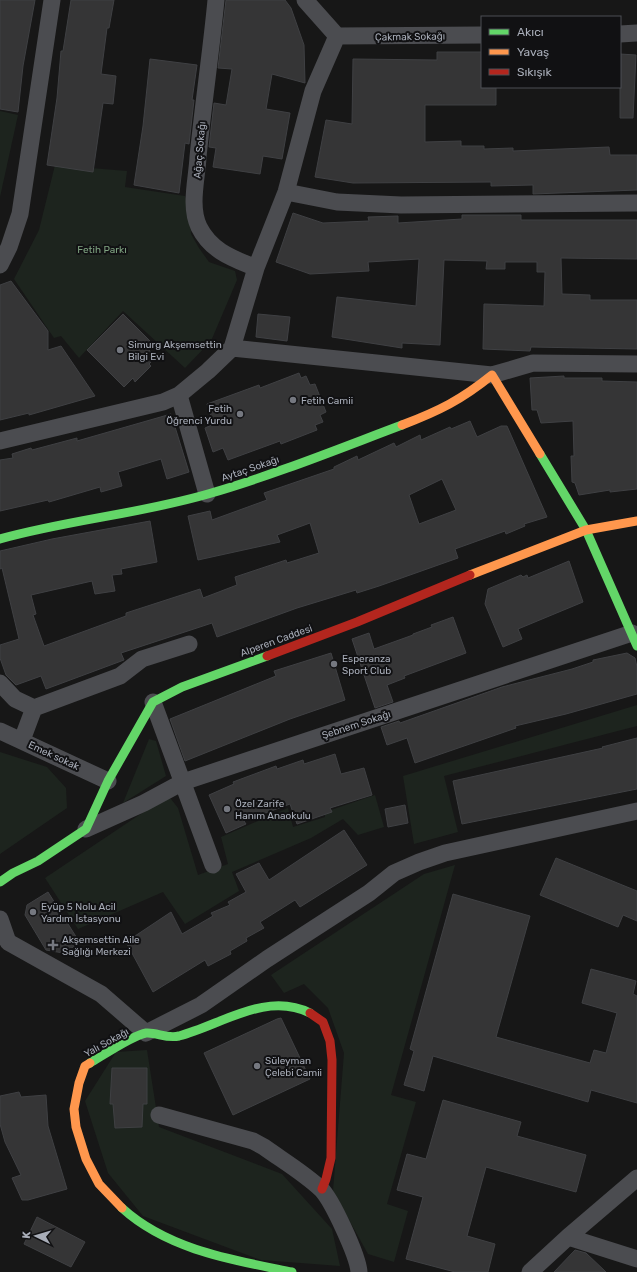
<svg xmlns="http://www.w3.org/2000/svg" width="637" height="1272" viewBox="0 0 637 1272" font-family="Rubik,sans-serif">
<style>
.green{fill:#1d241e}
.building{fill:#353536;stroke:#3f4043;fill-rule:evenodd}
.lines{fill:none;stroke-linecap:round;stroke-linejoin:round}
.street{stroke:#4b4c50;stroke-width:17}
.fast{stroke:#63d668;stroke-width:9}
.slow{stroke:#ff974d;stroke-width:9}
.jam{stroke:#b3261e;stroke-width:9}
.poi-dot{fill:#757880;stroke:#111113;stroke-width:1.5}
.labels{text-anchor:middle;stroke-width:4;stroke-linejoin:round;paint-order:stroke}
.street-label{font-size:10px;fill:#a8adb8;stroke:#111113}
.park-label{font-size:10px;fill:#7fa381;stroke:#111113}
.poi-label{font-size:10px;fill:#a8adb8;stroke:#111113;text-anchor:start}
</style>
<rect width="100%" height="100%" fill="#171717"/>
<!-- green -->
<path class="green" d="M 0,111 L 18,115 L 0,197 Z
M 55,165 L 127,171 L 125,187 L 185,196 L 190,209 L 191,234 L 199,248 L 209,262 L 235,271 L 237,280 L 211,341 L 185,368 L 123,311 L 79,358 L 61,336 L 54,338 L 14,279 L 39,230 Z
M 637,705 L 637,726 L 444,776 L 458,832 L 414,844 L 403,776 Z
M 149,739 L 156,741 L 166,776 L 123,803 Z
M 0,752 L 47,767 L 66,788 L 67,808 L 0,854 Z
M 375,795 L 384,827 L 358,835 L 343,819 L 311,838 L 232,872 L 239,891 L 185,924 L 163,892 L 78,929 L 45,878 L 163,799 L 171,799 L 178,808 L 198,875 L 228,864 L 221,837 L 288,808 L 293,827 L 325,817 L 325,812 Z
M 455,865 L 391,1095 L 416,1102 L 387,1204 L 408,1211 L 394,1262 L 368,1254 L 333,1191 L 344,1053 L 328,1008 L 304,984 L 284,993 L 271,975 L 424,874 Z
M 147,1050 L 159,1127 L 282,1174 L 332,1229 L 340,1266 L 261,1260 L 143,1216 L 108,1173 L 85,1101 L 116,1052 Z"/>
<!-- building -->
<path class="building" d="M 0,0 L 35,0 L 23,66 L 18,112 L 0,109 Z
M 71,0 L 114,0 L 109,28 L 107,28 L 101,74 L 116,76 L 113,104 L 103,103 L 93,172 L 47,165 L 57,98 L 61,51 L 63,51 Z
M 226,0 L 285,0 L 291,8 L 304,45 L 305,83 L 272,74 L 266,109 L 290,113 L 282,159 L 263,156 L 260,174 L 213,167 L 216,148 L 209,147 L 214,103 L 226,105 L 232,69 L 218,68 Z
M 437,52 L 482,52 L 482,87 L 496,87 L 496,105 L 425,105 L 425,142 L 461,141 L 461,146 L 484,146 L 484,149 L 513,148 L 513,151 L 609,147 L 610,155 L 637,155 L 637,190 L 533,194 L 533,185 L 491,186 L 491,182 L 353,183 L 315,177 L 326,120 L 352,124 L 353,59 L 437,60 Z
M 620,54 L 636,55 L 633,118 L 620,118 Z
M 150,59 L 197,65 L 192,100 L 194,100 L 189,144 L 185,143 L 179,193 L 134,185 L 143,126 Z
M 293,213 L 323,223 L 369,221 L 368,217 L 398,216 L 398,223 L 462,219 L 462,215 L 521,215 L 521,220 L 637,220 L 637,259 L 561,258 L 562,294 L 590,295 L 590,300 L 637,300 L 637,349 L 531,347 L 530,351 L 483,349 L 484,304 L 544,306 L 545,272 L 537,272 L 537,262 L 505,262 L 505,269 L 486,269 L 487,261 L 444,260 L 440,345 L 402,343 L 402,348 L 332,337 L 337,297 L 416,306 L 419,259 L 368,262 L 369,271 L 310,274 L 276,262 Z
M 11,281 L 48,331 L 48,350 L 61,346 L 95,396 L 29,415 L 29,413 L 0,420 L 0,285 Z
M 123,314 L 151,342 L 146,347 L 153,354 L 150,357 L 153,360 L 149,364 L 151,366 L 135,382 L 133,378 L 124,387 L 87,350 Z
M 258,314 L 290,317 L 287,341 L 256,337 Z
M 299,373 L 301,378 L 306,376 L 310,385 L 315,384 L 326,412 L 320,415 L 323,422 L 315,425 L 317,430 L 281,444 L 280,441 L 228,460 L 223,448 L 213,452 L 205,428 L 214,424 L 207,404 L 259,385 L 260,388 Z
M 564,376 L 564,378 L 602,378 L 602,381 L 637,382 L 637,489 L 610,492 L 610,490 L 579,495 L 575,483 L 572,482 L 571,456 L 574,456 L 573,421 L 541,423 L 537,410 L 532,410 L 530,378 Z
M 171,414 L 189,472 L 167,479 L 161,459 L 118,472 L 122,486 L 101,492 L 100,487 L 49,502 L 48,500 L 0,511 L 0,460 L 13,458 L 12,454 L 31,448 L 32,450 L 77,438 L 77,441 Z
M 470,421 L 477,437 L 501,426 L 507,426 L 547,517 L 524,524 L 525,526 L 506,534 L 505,531 L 455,549 L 458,558 L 379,586 L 357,593 L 356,590 L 297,608 L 217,637 L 212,623 L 121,653 L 124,660 L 46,689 L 41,676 L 16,685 L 6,675 L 0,658 L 0,645 L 19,639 L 2,568 L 0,569 L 0,551 L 52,539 L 150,521 L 157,562 L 121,569 L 122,574 L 112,575 L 115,591 L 95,594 L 92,581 L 31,595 L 36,614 L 33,615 L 44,646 L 126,616 L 126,613 L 200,589 L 203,598 L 237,585 L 235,577 L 286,560 L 287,563 L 319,553 L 310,523 L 277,535 L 280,542 L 198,560 L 188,516 L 210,511 L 212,520 L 267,500 L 264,493 L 334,469 L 334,467 L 357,456 L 358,460 L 394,443 L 396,447 L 420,435 L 421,440 L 450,427 L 451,429 ZM 442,479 L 456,510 L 419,524 L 409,495 Z
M 569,561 L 583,602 L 518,629 L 522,639 L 503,647 L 485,604 L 488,589 L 521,575 L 523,577 L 527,575 L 528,578 Z
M 453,617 L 466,653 L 404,676 L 405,678 L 387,685 L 393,702 L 375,708 L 352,639 L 369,633 L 374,649 L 413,635 L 413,634 L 432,627 L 431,625 Z
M 331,653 L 345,700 L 290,719 L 185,761 L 170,719 L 276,676 L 274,671 Z
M 627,653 L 635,658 L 637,667 L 637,694 L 566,714 L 515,726 L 516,728 L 415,763 L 407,738 L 387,745 L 381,727 L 399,721 L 400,723 L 502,687 L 572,669 L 593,662 L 593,660 Z
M 637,738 L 637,789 L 462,824 L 453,781 L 603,748 L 602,747 Z
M 335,754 L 341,774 L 364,768 L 372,795 L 330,808 L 332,812 L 297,824 L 290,804 L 244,821 L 246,824 L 226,833 L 209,795 L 234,784 L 233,782 L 276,766 L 277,769 L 303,760 L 304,764 Z
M 405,805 L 408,823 L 388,827 L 385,809 Z
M 344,830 L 367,865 L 300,907 L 295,900 L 260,922 L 264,928 L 246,938 L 247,941 L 230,951 L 231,954 L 208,966 L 205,960 L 153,992 L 126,942 L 171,912 L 182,934 L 213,916 L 211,913 L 230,905 L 228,902 L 246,892 L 236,874 L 259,863 L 269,880 Z
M 556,858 L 637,891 L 637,921 L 623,915 L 618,927 L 540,895 Z
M 48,892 L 80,943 L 63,953 L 46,950 L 25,915 L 27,905 Z
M 453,894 L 530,916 L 496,1037 L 590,1063 L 594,1050 L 606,1053 L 617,1013 L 582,1003 L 591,969 L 636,981 L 633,994 L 637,996 L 637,1103 L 591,1090 L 588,1102 L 433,1056 L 424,1091 L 404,1085 L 414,1051 L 410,1049 Z
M 281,1018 L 310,1079 L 233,1115 L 204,1053 L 277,1019 Z
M 112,1068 L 147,1068 L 147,1104 L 143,1104 L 142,1127 L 115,1128 L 113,1104 L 110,1104 Z
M 19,1092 L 21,1097 L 46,1095 L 48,1126 L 67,1189 L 28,1200 L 22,1200 L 12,1178 L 21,1175 L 5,1142 L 0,1124 L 0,1096 Z
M 443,1100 L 521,1122 L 517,1136 L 586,1155 L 576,1192 L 486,1167 L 467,1236 L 495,1244 L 488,1272 L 455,1272 L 406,1259 L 423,1197 L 397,1190 L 407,1154 L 426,1159 Z
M 37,1217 L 85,1242 L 71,1267 L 24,1244 Z
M 575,1250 L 586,1253 L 606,1272 L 554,1272 Z"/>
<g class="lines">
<!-- street -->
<path class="street" d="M 216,0 C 211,53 203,105 198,157 C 197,179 189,206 199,227 C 211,251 232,258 256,268
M 620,34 L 637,33
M 337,36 L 482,35
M 286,192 L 337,202 L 401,205 L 637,203
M 0,265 L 9,247 L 20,214 L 52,0
M 232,348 L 492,375 L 533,363 L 637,364
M 179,395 L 207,494
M 0,441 L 163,402 L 179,395 L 208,371 L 232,348 L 256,268 L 286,192 L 313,91 L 337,36 L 305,0
M 0,683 L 15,699 L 34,708
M 153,702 L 213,865
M 0,731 L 108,781
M 22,740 L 34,708 L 120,676 L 142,659 L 189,644
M 86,829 L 144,803 L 183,782 L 632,633
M 0,919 L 8,942 L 101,994 L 146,1033 L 201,1005 L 267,959 L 369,893 L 394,873 L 419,862 L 445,853 L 637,811
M 159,1115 L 253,1141 L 264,1147 C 282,1160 304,1173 321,1189 C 332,1200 358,1256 359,1272
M 637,1178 L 568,1237 L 637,1259
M 530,1272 L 568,1237"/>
<!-- fast -->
<path class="fast" d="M 540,454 L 586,530 L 637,646
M 0,539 C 68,520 139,514 208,494 C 274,475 338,449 402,425
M 0,882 L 13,873 L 38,861 L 86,829 L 108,781 L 153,702 L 182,687 L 267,656
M 90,1063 C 102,1056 133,1035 146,1033 C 157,1032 166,1039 179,1036 C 221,1025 266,991 310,1013
M 122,1208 C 168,1250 233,1260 292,1272"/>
<!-- slow -->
<path class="slow" d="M 402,425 C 439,411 461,400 492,375 L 540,454
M 470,575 L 586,530 L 637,521
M 90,1063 L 85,1066 L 79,1083 L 74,1109 L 76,1127 L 86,1159 L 99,1184 L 122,1208"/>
<!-- jam -->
<path class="jam" d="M 267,656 L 357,622 L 470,575
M 310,1013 L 323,1022 L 330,1041 L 332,1060 L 331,1158 L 326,1179 L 322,1189"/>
</g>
<!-- markers -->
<g class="poi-dot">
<circle cx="120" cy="350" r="4"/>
<circle cx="293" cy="400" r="4"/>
<circle cx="240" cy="414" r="4"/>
<circle cx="334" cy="664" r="4"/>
<circle cx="227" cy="809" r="4"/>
<circle cx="33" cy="912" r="4"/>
<path d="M51 939h4v4h4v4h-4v4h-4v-4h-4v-4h4z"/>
<circle cx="257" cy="1066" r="4"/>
</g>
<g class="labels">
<!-- street labels -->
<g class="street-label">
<text transform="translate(410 36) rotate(-1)" y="4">Çakmak Sokağı</text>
<text transform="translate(199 150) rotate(-85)" y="4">Ağaç Sokağı</text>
<text transform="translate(250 468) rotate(-19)" y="4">Aytaç Sokağı</text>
<text transform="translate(276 640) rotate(-20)" y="4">Alperen Caddesi</text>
<text transform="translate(356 724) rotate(-18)" y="4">Şebnem Sokağı</text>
<text transform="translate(54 755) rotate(25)" y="4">Emek sokak</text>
<text transform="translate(106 1042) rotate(-29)" y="4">Yalı Sokağı</text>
</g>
<!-- park labels -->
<g class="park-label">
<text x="102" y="253">Fetih Parkı</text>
</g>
<!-- poi labels -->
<g class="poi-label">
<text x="128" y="348">Simurg Akşemsettin<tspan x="128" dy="12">Bilgi Evi</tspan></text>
<text x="301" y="404">Fetih Camii</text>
<text x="232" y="412" text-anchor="end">Fetih<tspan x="232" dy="12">Öğrenci Yurdu</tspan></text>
<text x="342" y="662">Esperanza<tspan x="342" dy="12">Sport Club</tspan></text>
<text x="235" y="807">Özel Zarife<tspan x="235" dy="12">Hanım Anaokulu</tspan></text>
<text x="41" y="910">Eyüp 5 Nolu Acil<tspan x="41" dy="12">Yardım İstasyonu</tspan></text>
<text x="62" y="943">Akşemsettin Aile<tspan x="62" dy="12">Sağlığı Merkezi</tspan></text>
<text x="265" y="1064">Süleyman<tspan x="265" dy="12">Çelebi Camii</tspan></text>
</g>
</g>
<!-- legend -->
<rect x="481" y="16" width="140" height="72" fill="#111113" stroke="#4d4f55"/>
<rect x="489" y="29" width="20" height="6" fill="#63d668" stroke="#4d4f55"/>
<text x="517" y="36" font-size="12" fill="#a8adb8">Akıcı</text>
<rect x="489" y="49" width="20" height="6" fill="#ff974d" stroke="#4d4f55"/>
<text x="517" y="56" font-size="12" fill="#a8adb8">Yavaş</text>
<rect x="489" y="69" width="20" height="6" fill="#b3261e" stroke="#4d4f55"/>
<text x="517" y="76" font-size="12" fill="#a8adb8">Sıkışık</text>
<!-- north arrow -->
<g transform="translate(36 1236) rotate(275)" stroke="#111113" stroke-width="3" paint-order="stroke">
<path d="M0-3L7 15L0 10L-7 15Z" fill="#a8adb8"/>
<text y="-6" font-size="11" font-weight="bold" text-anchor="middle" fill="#a8adb8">K</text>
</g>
</svg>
